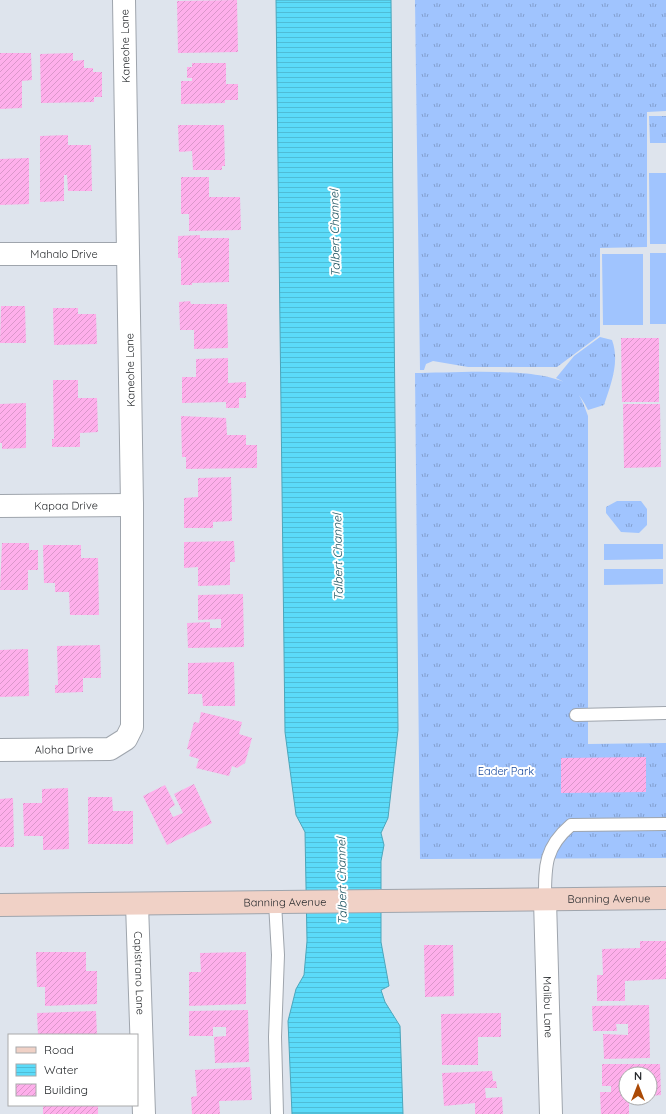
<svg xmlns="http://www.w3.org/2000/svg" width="666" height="1114" viewBox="0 0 666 1114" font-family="Quicksand,sans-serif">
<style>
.grass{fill:url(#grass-tufts)}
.pitch{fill:#a0c4fe}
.water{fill:url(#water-rules);stroke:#4ba6bc}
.building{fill:url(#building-hatch)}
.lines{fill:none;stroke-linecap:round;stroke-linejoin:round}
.lane-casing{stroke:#9fa5ad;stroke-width:14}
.street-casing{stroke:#9fa5ad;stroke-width:24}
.secondary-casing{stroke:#9fa5ad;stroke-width:24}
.lane{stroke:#fff;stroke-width:12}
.street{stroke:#fff;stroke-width:22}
.secondary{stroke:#f0d1c6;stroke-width:22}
.labels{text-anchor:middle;stroke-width:4;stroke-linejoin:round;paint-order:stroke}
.street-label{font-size:11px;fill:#272a2d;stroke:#fff}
.park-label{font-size:11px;fill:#14479c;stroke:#fff}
.water-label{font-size:12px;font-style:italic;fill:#1e5461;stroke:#fff}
</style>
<defs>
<pattern id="grass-tufts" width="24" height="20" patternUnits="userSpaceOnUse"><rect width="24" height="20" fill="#a0c4fe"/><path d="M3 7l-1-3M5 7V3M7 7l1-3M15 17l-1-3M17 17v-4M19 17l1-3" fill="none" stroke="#829fce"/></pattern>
<pattern id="water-rules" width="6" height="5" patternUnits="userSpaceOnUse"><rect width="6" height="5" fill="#5bdbf9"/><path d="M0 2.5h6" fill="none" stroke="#4fbcd6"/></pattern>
<pattern id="building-hatch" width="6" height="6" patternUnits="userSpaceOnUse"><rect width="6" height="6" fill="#feafeb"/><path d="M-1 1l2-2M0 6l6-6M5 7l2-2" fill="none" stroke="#da97ca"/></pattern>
</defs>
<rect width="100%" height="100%" fill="#dee4ed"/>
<!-- grass -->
<path class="grass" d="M 415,0 L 666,0 L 666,111 L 647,112 L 647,247 L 600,248 L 600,335 L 557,367 L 468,367 L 433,361 L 426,364 L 424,370 L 420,370 Z
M 649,116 L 666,116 L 666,143 L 650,143 Z
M 600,337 L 612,340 C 620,362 611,384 604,405 L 588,410 C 580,394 572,385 556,378 L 574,356 Z
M 415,373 C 451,373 541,366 569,385 C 580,392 584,405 588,416 L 588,744 L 666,743 L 666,858 L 420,859 Z
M 617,501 L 641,501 L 647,509 L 647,525 L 639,533 L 621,532 L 606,513 L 606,507 Z"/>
<!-- pitch -->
<path class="pitch" d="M 649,173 L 666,173 L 666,244 L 650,244 Z
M 666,253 L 666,324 L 650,324 L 650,253 Z
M 602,254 L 643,254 L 643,325 L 603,325 Z
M 604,544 L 663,544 L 663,559 L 604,560 Z
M 604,569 L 663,569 L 663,584 L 604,585 Z"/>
<!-- water -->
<path class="water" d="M 276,0 L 391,0 L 398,730 L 388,818 L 381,833 L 384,845 L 381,861 L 381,942 L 389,986 L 381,990 L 385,1002 L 400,1026 L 403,1114 L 292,1114 L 288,1021 L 296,989 L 304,975 L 307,941 L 305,832 L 296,815 L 285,732 Z"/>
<!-- building -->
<path class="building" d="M 237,0 L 238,52 L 178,53 L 177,1 Z
M 0,53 L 31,53 L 32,80 L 22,81 L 22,108 L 0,109 Z
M 73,53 L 73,61 L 84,60 L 84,68 L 93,68 L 93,72 L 102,72 L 102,97 L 94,97 L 94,102 L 41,103 L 40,54 Z
M 192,63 L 226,63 L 226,84 L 238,84 L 238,100 L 225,100 L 225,103 L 181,104 L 181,81 L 192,81 L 192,78 L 187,78 L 187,67 L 192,67 Z
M 178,125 L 224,125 L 225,166 L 222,166 L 222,170 L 193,170 L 192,151 L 179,152 Z
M 68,135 L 68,145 L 91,145 L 92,191 L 68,191 L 67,175 L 64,175 L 64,201 L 40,202 L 40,136 Z
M 29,158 L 29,204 L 0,205 L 0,159 Z
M 181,177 L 209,177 L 209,197 L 240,197 L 241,230 L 189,231 L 189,214 L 181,214 Z
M 200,235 L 200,238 L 229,238 L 229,282 L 192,283 L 192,285 L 181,285 L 181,258 L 178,258 L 178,236 Z
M 190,301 L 191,304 L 227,304 L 228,348 L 194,349 L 194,330 L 180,330 L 179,302 Z
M 1,306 L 25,306 L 26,343 L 0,343 Z
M 53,308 L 78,308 L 78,314 L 96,314 L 97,344 L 54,345 Z
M 621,338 L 659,338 L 659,402 L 622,402 Z
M 228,358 L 228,383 L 246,382 L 246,398 L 239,398 L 239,408 L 226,408 L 226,402 L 182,403 L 182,377 L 196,377 L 196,359 Z
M 53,380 L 78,380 L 78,398 L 97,398 L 98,432 L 80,433 L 80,447 L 52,447 L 52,439 L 54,439 Z
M 26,403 L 26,448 L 2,449 L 2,443 L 0,443 L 0,404 Z
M 623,404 L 660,404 L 661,467 L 624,468 Z
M 181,416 L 226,418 L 227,435 L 246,435 L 246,445 L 257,445 L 257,468 L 186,469 L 186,457 L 182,457 Z
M 231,477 L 232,521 L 213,522 L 213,528 L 184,528 L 184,498 L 198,497 L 198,478 Z
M 234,541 L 235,562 L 230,562 L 230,585 L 198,586 L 198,567 L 184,568 L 184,542 Z
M 2,543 L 29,543 L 29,550 L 38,550 L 38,570 L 28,570 L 28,590 L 0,590 Z
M 43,545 L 81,545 L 81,558 L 98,558 L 99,615 L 70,615 L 69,592 L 55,592 L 55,583 L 44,583 Z
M 243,594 L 244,647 L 188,648 L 187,623 L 210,622 L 210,628 L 221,628 L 221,619 L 198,620 L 198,595 Z
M 100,645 L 101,678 L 83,678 L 83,692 L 55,693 L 55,685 L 58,685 L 57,646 Z
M 28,649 L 29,696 L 0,697 L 0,650 Z
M 234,662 L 235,706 L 203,706 L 202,694 L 188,694 L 188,663 Z
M 201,712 L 242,722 L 239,734 L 252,738 L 245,763 L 237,768 L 232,766 L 229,776 L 196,768 L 199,759 L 189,756 L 191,750 L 187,749 L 194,722 L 199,723 Z
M 646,757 L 646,792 L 561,793 L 561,758 Z
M 194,784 L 212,823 L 167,845 L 143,796 L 165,785 L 175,805 L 169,809 L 173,817 L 183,813 L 174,794 Z
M 68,788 L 69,849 L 43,850 L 43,836 L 24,836 L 23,803 L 42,803 L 42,789 Z
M 88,797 L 112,797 L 113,811 L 133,811 L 133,844 L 88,844 Z
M 13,798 L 14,847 L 0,847 L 0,799 Z
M 640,941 L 666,941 L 666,979 L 625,981 L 625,1001 L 597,1001 L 597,975 L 603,975 L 602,949 L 640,948 Z
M 424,945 L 453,945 L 454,996 L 425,997 Z
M 36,952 L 86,952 L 86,971 L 97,971 L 97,1004 L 45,1006 L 45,987 L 37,987 Z
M 246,952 L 246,1004 L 189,1006 L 189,972 L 201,972 L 200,953 Z
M 649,1005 L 650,1058 L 604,1059 L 603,1034 L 628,1035 L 628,1024 L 616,1024 L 617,1031 L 593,1031 L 592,1006 Z
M 248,1010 L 249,1062 L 215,1063 L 214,1037 L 226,1036 L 226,1027 L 213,1027 L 213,1036 L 189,1036 L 189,1011 Z
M 96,1011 L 97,1035 L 38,1035 L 37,1013 Z
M 501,1013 L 501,1037 L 478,1037 L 478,1065 L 442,1065 L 441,1014 Z
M 602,1064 L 660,1064 L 661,1095 L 650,1096 L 650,1074 L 626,1074 L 626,1098 L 629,1098 L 629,1114 L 601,1114 L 600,1092 L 611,1092 L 611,1086 L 602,1086 Z
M 250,1067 L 252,1100 L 219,1101 L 220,1114 L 192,1114 L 191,1097 L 197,1096 L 195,1070 Z
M 492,1071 L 493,1081 L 496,1081 L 497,1088 L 485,1088 L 486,1098 L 502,1097 L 503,1114 L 475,1114 L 475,1103 L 444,1106 L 442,1073 Z
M 43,1105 L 98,1105 L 98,1114 L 43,1114 Z"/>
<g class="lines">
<!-- lane casing -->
<g class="lane-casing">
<path id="lane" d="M 576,715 L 666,713
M 545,900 C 545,867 544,848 571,825 L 666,824
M 275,903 L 278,955 L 275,1037 L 277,1114"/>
</g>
<!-- street casing -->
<g class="street-casing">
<g id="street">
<path id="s1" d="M 0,254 L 128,254"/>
<path id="s2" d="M 0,506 L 132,505"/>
<path id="s3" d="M 0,750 L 110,749 L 126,739 L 132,727 L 132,505 L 124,0"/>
<path id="s4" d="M 545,900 L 551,1114"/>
<path id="s5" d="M 137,904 L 144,1114"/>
</g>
</g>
<!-- secondary casing -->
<g class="secondary-casing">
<g id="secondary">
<path id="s6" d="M 0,905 L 666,898"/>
</g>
</g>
<!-- lane -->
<use href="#lane" class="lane"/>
<!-- street -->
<use href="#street" class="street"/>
<!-- secondary -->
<use href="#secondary" class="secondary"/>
</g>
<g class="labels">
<!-- street labels -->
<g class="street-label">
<text transform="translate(125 46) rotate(-91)" y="4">Kaneohe Lane</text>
<text dy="4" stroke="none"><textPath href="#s1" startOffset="64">Mahalo Drive</textPath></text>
<text transform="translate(130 370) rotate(-91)" y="4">Kaneohe Lane</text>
<text dy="4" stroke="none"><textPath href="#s2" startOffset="66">Kapaa Drive</textPath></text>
<text dy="4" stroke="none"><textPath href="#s3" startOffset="64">Aloha Drive</textPath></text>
<text dy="4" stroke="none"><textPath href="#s6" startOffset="609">Banning Avenue</textPath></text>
<text dy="4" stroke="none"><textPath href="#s6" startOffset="285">Banning Avenue</textPath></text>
<text dy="4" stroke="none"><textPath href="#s5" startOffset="69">Capistrano Lane</textPath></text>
<text dy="4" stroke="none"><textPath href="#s4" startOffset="107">Malibu Lane</textPath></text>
</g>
<!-- park labels -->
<g class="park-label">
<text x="506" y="775">Eader Park</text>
</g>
<!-- water labels -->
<g class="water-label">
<text transform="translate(335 233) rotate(-91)" y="4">Talbert Channel</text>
<text transform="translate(338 557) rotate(-91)" y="4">Talbert Channel</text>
<text transform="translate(342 881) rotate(-91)" y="4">Talbert Channel</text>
</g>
</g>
<!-- legend -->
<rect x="8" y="1034" width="130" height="72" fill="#ffffff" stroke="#a9aaab"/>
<rect x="16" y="1047" width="20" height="6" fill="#f0d1c6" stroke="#a9aaab"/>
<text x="44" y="1054" font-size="12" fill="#272a2d">Road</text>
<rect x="16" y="1064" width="20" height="12" fill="url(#water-rules)" stroke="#a9aaab"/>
<text x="44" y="1074" font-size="12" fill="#272a2d">Water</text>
<rect x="16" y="1084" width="20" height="12" fill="url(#building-hatch)" stroke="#a9aaab"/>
<text x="44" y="1094" font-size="12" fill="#272a2d">Building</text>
<!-- north arrow -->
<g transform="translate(638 1086)"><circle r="19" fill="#ffffff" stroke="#a9aaab"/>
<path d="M0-3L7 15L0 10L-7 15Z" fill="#ab4a06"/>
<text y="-6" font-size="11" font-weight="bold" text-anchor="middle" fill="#272a2d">N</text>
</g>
</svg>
